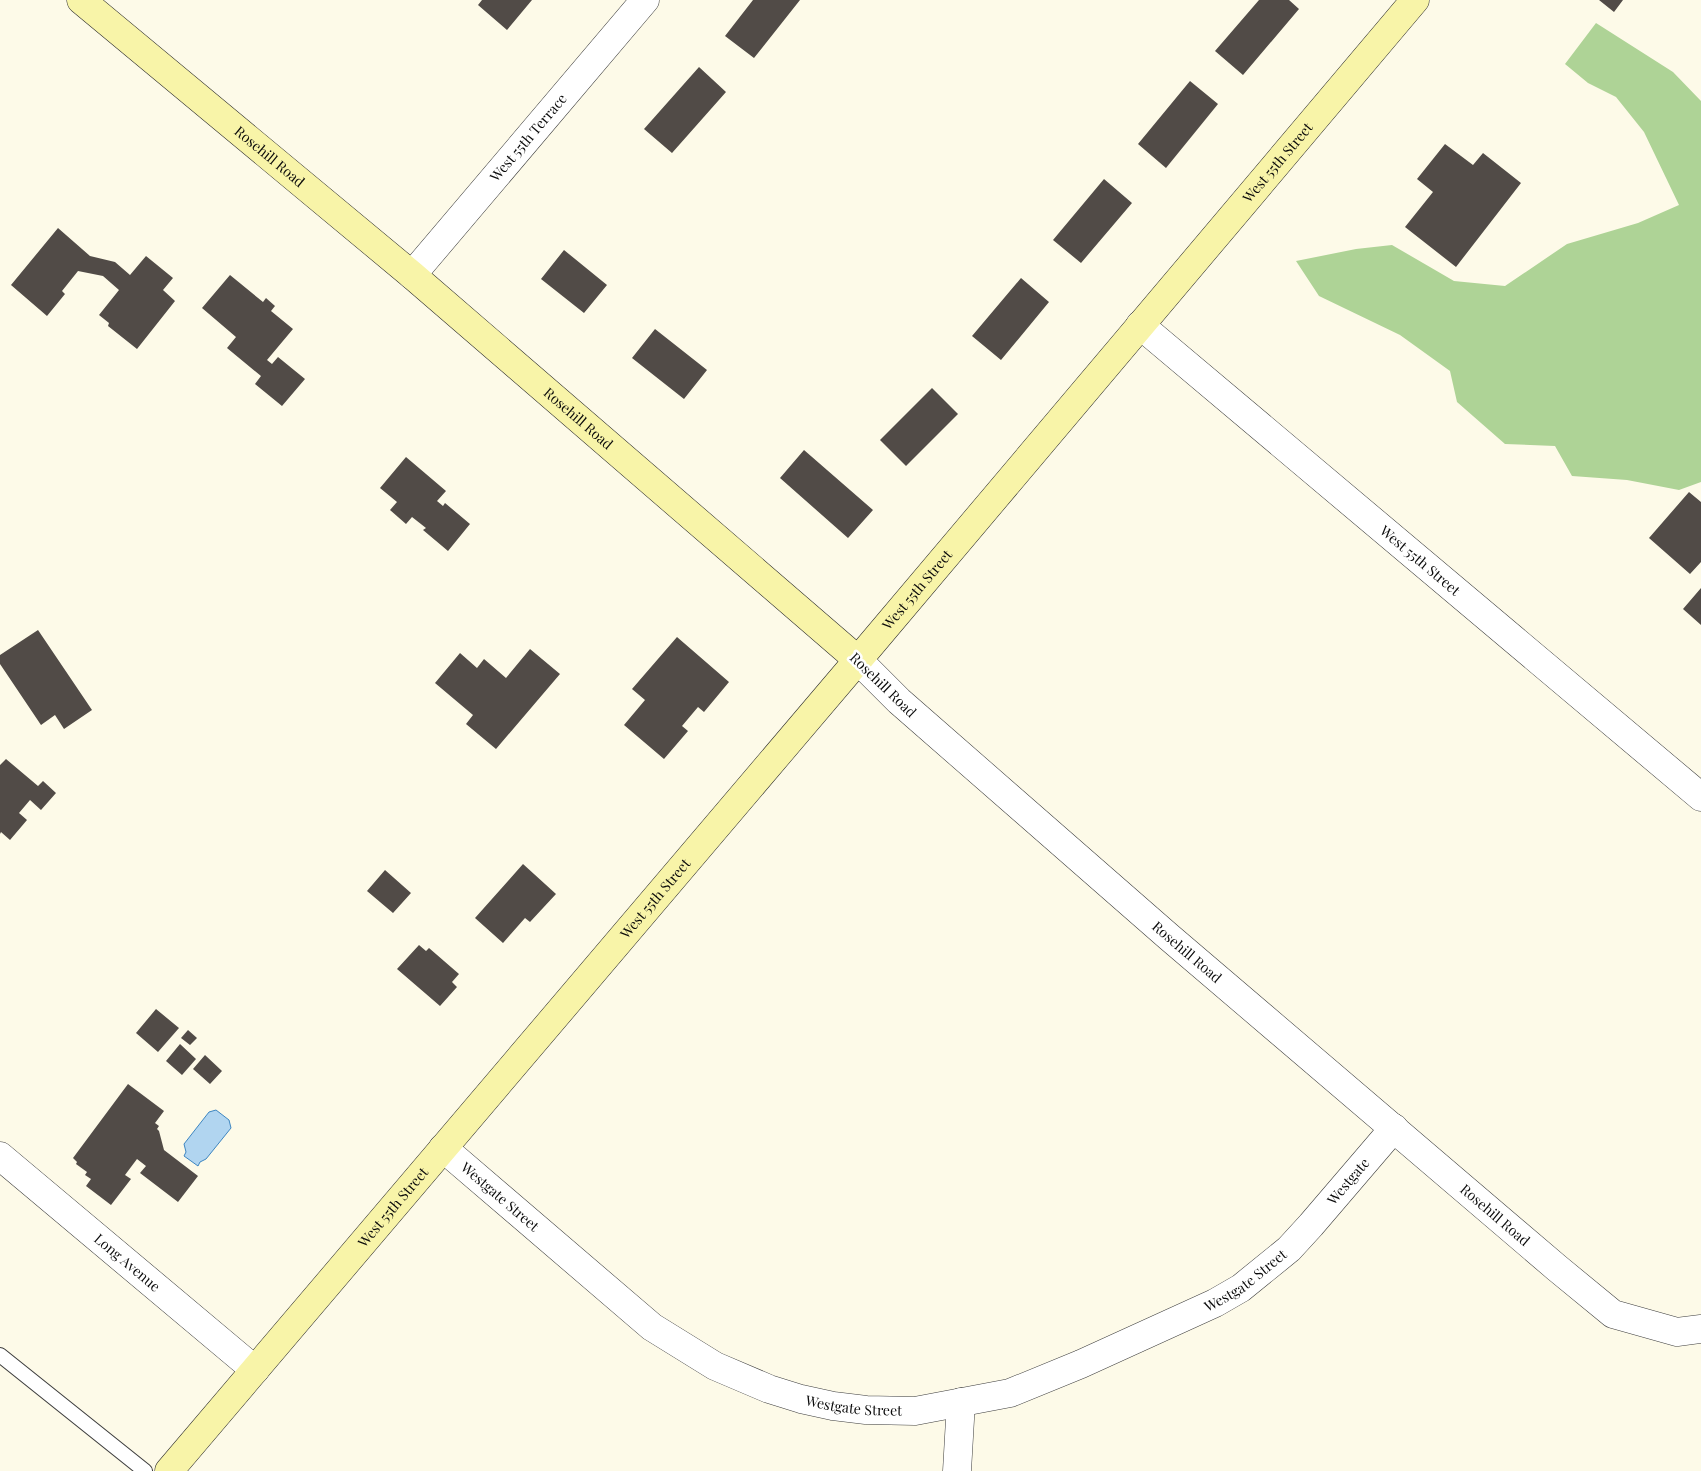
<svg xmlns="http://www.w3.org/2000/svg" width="1701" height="1471" viewBox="0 0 1701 1471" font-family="'Playfair Display',serif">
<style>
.forest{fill:#aed396}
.water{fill:#b1d5f0;stroke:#3e86c1}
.building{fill:#514b47}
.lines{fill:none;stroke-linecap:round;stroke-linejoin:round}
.lane-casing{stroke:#3d3d3d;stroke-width:16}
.street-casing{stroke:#3d3d3d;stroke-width:29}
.secondary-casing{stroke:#2c2c2c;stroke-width:29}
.lane{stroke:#fff;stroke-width:14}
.street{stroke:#fff;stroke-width:28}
.secondary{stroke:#f8f4a8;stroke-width:28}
.labels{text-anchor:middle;stroke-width:5;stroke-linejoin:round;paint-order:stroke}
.street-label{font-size:14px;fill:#0a0a0a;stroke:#fff}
</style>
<rect width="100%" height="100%" fill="#fdfae8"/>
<!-- forest -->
<path class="forest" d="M 1596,23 L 1673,72 L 1701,101 L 1701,482 L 1679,490 L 1627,480 L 1572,476 L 1555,446 L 1505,444 L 1457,402 L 1450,371 L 1400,335 L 1319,296 L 1296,261 L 1356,249 L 1392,245 L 1454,281 L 1505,286 L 1567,244 L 1638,223 L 1679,205 L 1644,132 L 1616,97 L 1588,83 L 1565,64 Z"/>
<!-- water -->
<path class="water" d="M 216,1110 L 229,1120 L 231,1128 L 206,1159 L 200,1162 L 198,1166 L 184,1156 L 186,1152 L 184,1144 L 209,1112 Z"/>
<!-- building -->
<path class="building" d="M 482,0 L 532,0 L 507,30 L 478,5 Z
M 753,0 L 800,0 L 754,58 L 725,36 Z
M 1259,0 L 1289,0 L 1299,9 L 1243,75 L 1215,51 Z
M 1599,0 L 1623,0 L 1614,12 Z
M 699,67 L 726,92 L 672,153 L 644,129 Z
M 1190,81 L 1218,104 L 1166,168 L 1138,144 Z
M 1445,144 L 1473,165 L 1483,153 L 1521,183 L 1456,267 L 1405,227 L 1433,192 L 1417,179 Z
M 1104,179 L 1132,203 L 1081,263 L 1053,240 Z
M 58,228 L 90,256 L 115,262 L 130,275 L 146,256 L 173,278 L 163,290 L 175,301 L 137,349 L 108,326 L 109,323 L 99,315 L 119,290 L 103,276 L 78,271 L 62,291 L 65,294 L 47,316 L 11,285 Z
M 564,250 L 607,285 L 584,313 L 541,279 Z
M 230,275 L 263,302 L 266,298 L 275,306 L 271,311 L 293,329 L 267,360 L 272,364 L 278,357 L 305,379 L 282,406 L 255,384 L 261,376 L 227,348 L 236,337 L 202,308 Z
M 1021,278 L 1049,302 L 1001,360 L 972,336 Z
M 655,329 L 707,370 L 684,399 L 632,358 Z
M 932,388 L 958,414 L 906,466 L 880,440 Z
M 804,450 L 873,510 L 848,538 L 780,478 Z
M 406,457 L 446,491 L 437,501 L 443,506 L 445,503 L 470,524 L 448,551 L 423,530 L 426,528 L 412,517 L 406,524 L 390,510 L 397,502 L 380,488 Z
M 1689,492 L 1701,502 L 1701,562 L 1690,574 L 1649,538 Z
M 1701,588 L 1701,625 L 1683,609 Z
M 38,630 L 92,710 L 64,729 L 55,715 L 41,725 L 0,664 L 0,655 Z
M 677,637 L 729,682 L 704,712 L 698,707 L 682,726 L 688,731 L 664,759 L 624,725 L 645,700 L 632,689 Z
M 530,649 L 560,674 L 496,749 L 466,724 L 473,715 L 435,683 L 460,653 L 477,668 L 484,659 L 506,678 Z
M 6,759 L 38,786 L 43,781 L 56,793 L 41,810 L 30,800 L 19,813 L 27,820 L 10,840 L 1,832 L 0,834 L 0,765 Z
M 523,864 L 556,894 L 530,922 L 525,918 L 503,943 L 475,918 Z
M 385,870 L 411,893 L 393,913 L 367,891 Z
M 419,945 L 426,951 L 429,948 L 459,974 L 452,982 L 457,987 L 440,1006 L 397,969 Z
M 156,1009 L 179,1028 L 158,1052 L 136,1033 Z
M 188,1030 L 197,1038 L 190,1045 L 181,1038 Z
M 180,1044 L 196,1059 L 182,1075 L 166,1061 Z
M 205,1055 L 222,1071 L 210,1084 L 193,1069 Z
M 128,1084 L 164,1111 L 155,1123 L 159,1126 L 157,1129 L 159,1131 L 164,1150 L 198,1176 L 178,1202 L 140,1173 L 146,1166 L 137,1159 L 125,1175 L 131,1179 L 111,1205 L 86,1186 L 91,1179 L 85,1175 L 87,1172 L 76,1164 L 77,1162 L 73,1158 Z"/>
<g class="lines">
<!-- lane casing -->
<g class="lane-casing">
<path id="lane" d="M 0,1355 L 145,1471"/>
</g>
<!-- street casing -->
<g class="street-casing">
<g id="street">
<path id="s1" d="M 412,275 L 645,0"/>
<path id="s2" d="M 1140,325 L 1701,797"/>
<path id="s3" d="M 858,660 L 899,701 L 1169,937 L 1557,1268 L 1613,1314 L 1677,1332 L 1701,1329"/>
<path id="s4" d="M 443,1148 L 652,1327 L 715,1366 L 769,1389 L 801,1399 L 833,1406 L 866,1410 L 915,1411 L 1010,1393 L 1081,1364 L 1215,1303 L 1241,1288 L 1289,1249 L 1311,1225 L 1394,1128"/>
<path id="s5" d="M 0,1156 L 255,1370"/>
<path d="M 957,1471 L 961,1402"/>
</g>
</g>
<!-- secondary casing -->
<g class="secondary-casing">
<g id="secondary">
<path id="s6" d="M 81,0 L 412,275 L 858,660"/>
<path id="s7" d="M 169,1471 L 858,660 L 1415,0"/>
</g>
</g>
<!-- lane -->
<use href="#lane" class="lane"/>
<!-- street -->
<use href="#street" class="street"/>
<!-- secondary -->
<use href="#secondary" class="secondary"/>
</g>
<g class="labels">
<!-- street labels -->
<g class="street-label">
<text dy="5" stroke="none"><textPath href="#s1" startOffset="180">West 55th Terrace</textPath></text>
<text dy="5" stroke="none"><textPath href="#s6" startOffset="245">Rosehill Road</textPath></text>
<text dy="5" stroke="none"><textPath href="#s7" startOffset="1715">West 55th Street</textPath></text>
<text dy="5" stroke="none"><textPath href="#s6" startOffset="650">Rosehill Road</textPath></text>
<text dy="5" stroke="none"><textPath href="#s2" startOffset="366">West 55th Street</textPath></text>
<text dy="5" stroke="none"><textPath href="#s7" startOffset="1156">West 55th Street</textPath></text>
<text transform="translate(883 685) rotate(44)" y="5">Rosehill Road</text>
<text dy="5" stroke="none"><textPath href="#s7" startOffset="751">West 55th Street</textPath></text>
<text dy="5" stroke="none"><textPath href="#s3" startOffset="440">Rosehill Road</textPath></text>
<text dy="5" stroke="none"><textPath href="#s4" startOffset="1059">Westgate</textPath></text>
<text dy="5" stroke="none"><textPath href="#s4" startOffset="75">Westgate Street</textPath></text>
<text dy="5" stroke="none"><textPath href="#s7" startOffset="346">West 55th Street</textPath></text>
<text dy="5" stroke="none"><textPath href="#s3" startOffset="845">Rosehill Road</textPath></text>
<text dy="5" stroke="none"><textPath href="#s5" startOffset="166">Long Avenue</textPath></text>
<text dy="5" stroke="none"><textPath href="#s4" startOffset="915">Westgate Street</textPath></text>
<text dy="5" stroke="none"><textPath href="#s4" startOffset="495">Westgate Street</textPath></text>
</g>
</g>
</svg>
